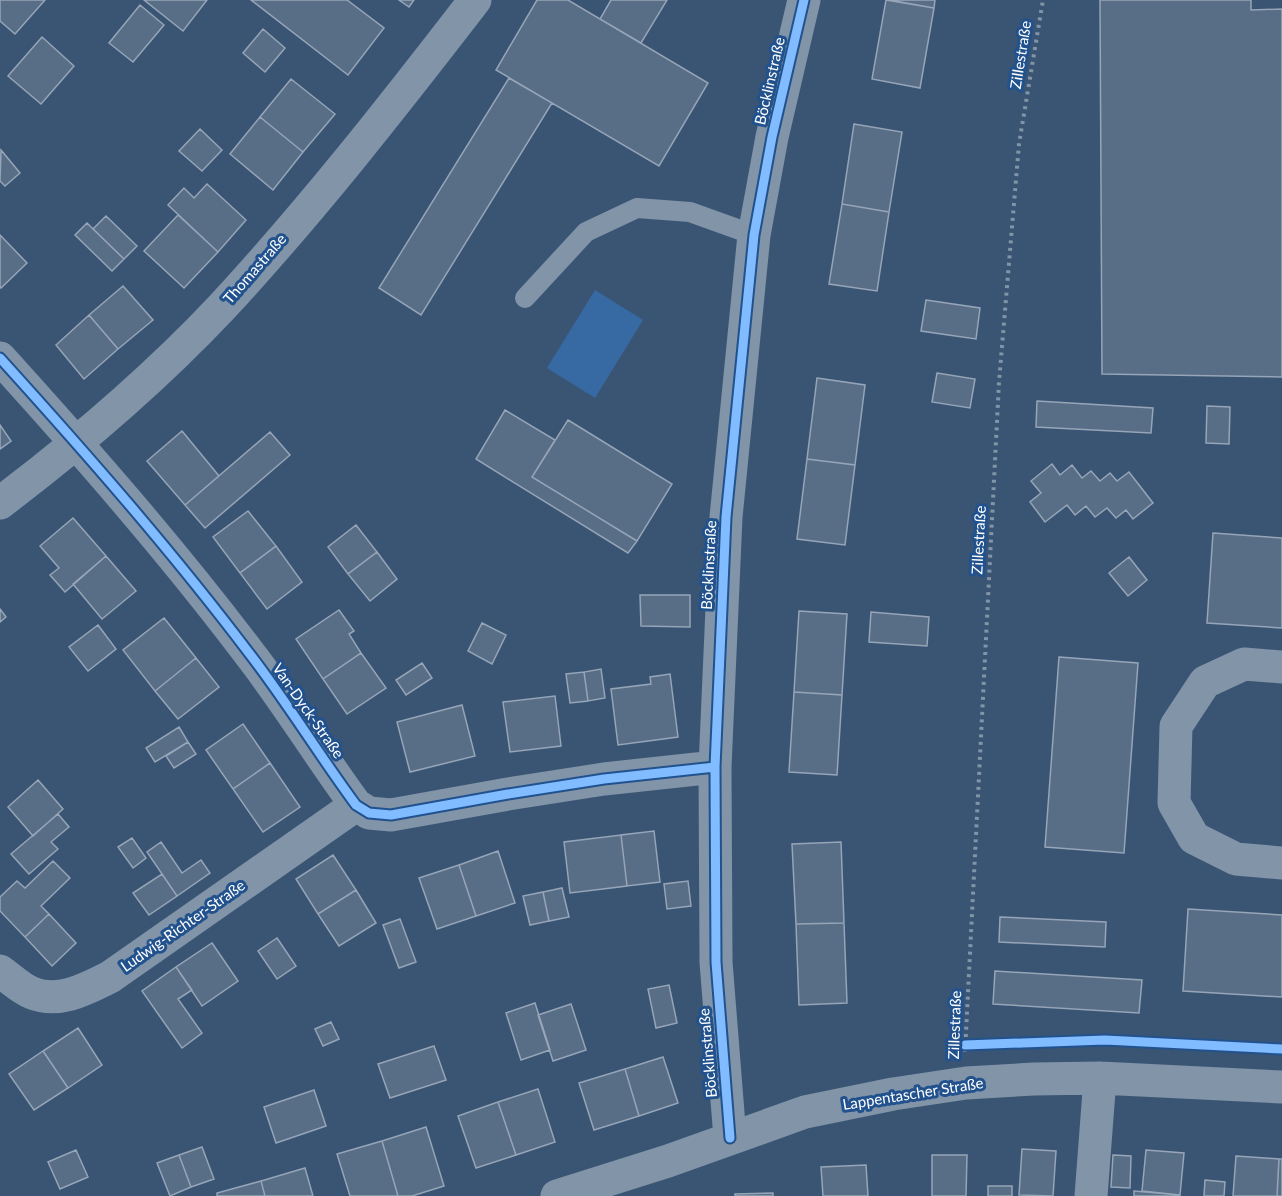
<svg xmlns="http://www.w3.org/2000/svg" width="1282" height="1196" viewBox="0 0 1282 1196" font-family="Lato,sans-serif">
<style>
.green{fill:#3769a3}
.building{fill:#586d86;stroke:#96a5b7;stroke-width:1.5}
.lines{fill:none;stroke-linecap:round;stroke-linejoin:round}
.path{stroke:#8194a8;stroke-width:4;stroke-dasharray:3 4.5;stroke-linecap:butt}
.service{stroke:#8194a8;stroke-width:20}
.minor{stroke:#8194a8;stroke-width:33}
.cycleway-casing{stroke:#22528d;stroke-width:13}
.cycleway{stroke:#80bcff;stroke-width:9}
.labels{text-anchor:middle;stroke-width:6;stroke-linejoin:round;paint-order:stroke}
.street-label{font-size:15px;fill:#fff;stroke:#22528d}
</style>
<rect width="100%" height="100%" fill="#3a5574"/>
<!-- green -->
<path class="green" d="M 595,290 L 643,320 L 595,398 L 547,368 Z"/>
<!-- building -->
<path class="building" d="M 0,0 L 45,0 L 15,34 L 0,21 Z
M 144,0 L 207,0 L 183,31 Z
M 251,0 L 347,0 L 384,28 L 348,75 Z
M 399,0 L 414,0 L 409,7 Z
M 537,0 L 568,0 L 708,83 L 659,166 L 496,70 Z
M 611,0 L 667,0 L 641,43 L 600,19 Z
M 886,0 L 934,8 L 920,88 L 872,79 Z
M 889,0 L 935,0 L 934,8 Z
M 1100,0 L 1251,0 L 1251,10 L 1282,9 L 1282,377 L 1102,374 Z
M 140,5 L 164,25 L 133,62 L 109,43 Z
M 263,29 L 285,48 L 265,72 L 243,53 Z
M 42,37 L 74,66 L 41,104 L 8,76 Z
M 509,78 L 552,103 L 421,315 L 379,288 Z
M 291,79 L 335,114 L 303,152 L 260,117 Z
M 260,117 L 303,152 L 273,190 L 230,154 Z
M 854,124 L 902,132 L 889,212 L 842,204 Z
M 200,129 L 222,150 L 202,171 L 179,151 Z
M 1,150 L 20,173 L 5,186 L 0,181 Z
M 207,184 L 246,220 L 218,252 L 168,205 L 184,188 L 194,198 Z
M 842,204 L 889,212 L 877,291 L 829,284 Z
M 178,215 L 218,252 L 184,288 L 144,251 Z
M 106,216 L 137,246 L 124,259 L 93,229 Z
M 87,223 L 124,259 L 112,271 L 75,235 Z
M 0,235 L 27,263 L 1,288 L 0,286 Z
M 123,286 L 153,320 L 118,349 L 89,315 Z
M 926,300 L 980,308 L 976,339 L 921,331 Z
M 89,315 L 118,349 L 84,379 L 56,345 Z
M 937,373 L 975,379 L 970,408 L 932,402 Z
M 817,378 L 865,385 L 855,465 L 807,459 Z
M 1037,401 L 1153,408 L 1151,433 L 1036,427 Z
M 1207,406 L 1230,407 L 1229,444 L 1206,443 Z
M 505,410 L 555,440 L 532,477 L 637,541 L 628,553 L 476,459 Z
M 568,420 L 672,484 L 637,541 L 532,477 Z
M 0,425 L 11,441 L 0,449 Z
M 182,431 L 219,476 L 185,505 L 147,461 Z
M 270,432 L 290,455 L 205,528 L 185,505 Z
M 807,459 L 855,465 L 845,545 L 797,539 Z
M 1052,464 L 1060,475 L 1072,465 L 1082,478 L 1091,471 L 1100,481 L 1110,473 L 1117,481 L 1129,472 L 1153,503 L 1133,519 L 1126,510 L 1116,518 L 1107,508 L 1095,517 L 1086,506 L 1075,515 L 1067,505 L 1045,522 L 1030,502 L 1041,493 L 1031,481 Z
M 248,511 L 276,546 L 240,573 L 213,537 Z
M 73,518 L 106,556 L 65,592 L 50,575 L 59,568 L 40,546 Z
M 356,525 L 377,552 L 348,574 L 328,547 Z
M 1213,533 L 1282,538 L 1282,628 L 1207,623 Z
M 276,546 L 302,582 L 267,609 L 240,573 Z
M 377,552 L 397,579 L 370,601 L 348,574 Z
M 106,556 L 136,591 L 102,619 L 73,584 Z
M 1129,557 L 1147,580 L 1128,596 L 1109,573 Z
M 640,595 L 690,595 L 690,627 L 641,626 Z
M 0,609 L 6,617 L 0,622 Z
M 339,610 L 354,631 L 349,634 L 361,653 L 323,679 L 296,639 Z
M 799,611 L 847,614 L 842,695 L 794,692 Z
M 871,612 L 929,617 L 927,646 L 869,642 Z
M 164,618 L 196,658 L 155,691 L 123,650 Z
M 482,623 L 506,635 L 492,664 L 468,651 Z
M 98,625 L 116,649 L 88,671 L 69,647 Z
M 361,653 L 386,688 L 347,714 L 323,679 Z
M 1059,657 L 1138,663 L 1124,853 L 1045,847 Z
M 196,658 L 219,687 L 178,719 L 155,691 Z
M 422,663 L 432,678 L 406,695 L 396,680 Z
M 601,669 L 605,698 L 588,701 L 584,672 Z
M 584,672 L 588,701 L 570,703 L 566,674 Z
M 670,674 L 678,737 L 618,745 L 611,689 L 651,684 L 650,677 Z
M 794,692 L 842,695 L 837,775 L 789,772 Z
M 555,696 L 561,746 L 510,752 L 503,702 Z
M 462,705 L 475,756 L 410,772 L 397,722 Z
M 243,724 L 270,763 L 233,789 L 206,750 Z
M 179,727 L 188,742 L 155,762 L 146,748 Z
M 188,742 L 196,754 L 174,768 L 166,756 Z
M 270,763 L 300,807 L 263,832 L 233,789 Z
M 38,780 L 63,809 L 33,836 L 8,807 Z
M 58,814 L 69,827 L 51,842 L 58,849 L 29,874 L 11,854 Z
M 654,831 L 660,882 L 627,886 L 621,835 Z
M 621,835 L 627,886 L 570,893 L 564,842 Z
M 132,838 L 146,858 L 133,868 L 118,847 Z
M 161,842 L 182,873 L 201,860 L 210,873 L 177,896 L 147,852 Z
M 841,842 L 844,923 L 796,924 L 792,844 Z
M 498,851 L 515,903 L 476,916 L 459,865 Z
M 333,855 L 356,890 L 318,914 L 296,879 Z
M 53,861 L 70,878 L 41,906 L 49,914 L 25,937 L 0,911 L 0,897 L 17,881 L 25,888 Z
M 459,865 L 476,916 L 437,929 L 419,878 Z
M 162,874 L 177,896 L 149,915 L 133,893 Z
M 688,881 L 691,906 L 667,909 L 664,884 Z
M 562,888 L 569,917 L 549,921 L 543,892 Z
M 356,890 L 376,923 L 339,946 L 318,914 Z
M 543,892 L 549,921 L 530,925 L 523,896 Z
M 1188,909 L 1282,915 L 1282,997 L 1183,991 Z
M 49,914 L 76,943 L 52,966 L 25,937 Z
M 1000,917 L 1106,922 L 1105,947 L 999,942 Z
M 400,919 L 416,962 L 399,968 L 383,925 Z
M 844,923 L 847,1003 L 799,1005 L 796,924 Z
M 277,938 L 296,966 L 277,979 L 258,951 Z
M 212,943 L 238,981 L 202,1006 L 176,967 Z
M 176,967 L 192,990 L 178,999 L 202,1033 L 182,1048 L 142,991 Z
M 995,971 L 1142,980 L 1139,1013 L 993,1004 Z
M 669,985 L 677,1023 L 656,1028 L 648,989 Z
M 535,1003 L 550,1050 L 521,1060 L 506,1013 Z
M 571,1004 L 586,1050 L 553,1061 L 538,1015 Z
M 331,1022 L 339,1039 L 323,1046 L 315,1029 Z
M 78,1028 L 102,1065 L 68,1088 L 43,1051 Z
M 434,1046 L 446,1080 L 390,1098 L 378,1064 Z
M 43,1051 L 68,1088 L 34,1110 L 9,1074 Z
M 663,1057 L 678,1103 L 639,1116 L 625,1069 Z
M 625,1069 L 639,1116 L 594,1130 L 579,1083 Z
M 538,1089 L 555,1142 L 516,1155 L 498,1102 Z
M 314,1090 L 326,1126 L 276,1143 L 264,1107 Z
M 498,1102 L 516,1155 L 476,1168 L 458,1116 Z
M 426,1127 L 444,1186 L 412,1196 L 398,1196 L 382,1141 Z
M 382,1141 L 398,1196 L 350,1196 L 337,1154 Z
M 202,1147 L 214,1179 L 191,1187 L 179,1155 Z
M 1022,1149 L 1056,1151 L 1053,1196 L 1019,1195 Z
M 76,1150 L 88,1177 L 60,1189 L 48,1162 Z
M 1146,1150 L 1184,1153 L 1180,1195 L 1142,1191 Z
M 179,1155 L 191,1187 L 170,1196 L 157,1163 Z
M 932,1155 L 967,1155 L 966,1196 L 932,1196 Z
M 1113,1155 L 1131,1156 L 1130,1188 L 1111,1187 Z
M 1236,1156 L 1279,1159 L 1277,1196 L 1233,1196 Z
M 1279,1159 L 1282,1159 L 1282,1196 L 1277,1196 Z
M 866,1165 L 868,1196 L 823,1196 L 821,1167 Z
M 305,1168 L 313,1196 L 265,1196 L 261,1181 Z
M 1205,1180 L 1225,1182 L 1224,1196 L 1204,1196 Z
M 261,1181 L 265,1196 L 217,1196 L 217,1193 Z
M 988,1186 L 1012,1186 L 1012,1196 L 988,1196 Z
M 1134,1191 L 1180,1195 L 1180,1196 L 1134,1196 Z
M 773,1193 L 773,1196 L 735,1196 L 735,1194 Z"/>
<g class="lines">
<!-- path -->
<path class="path" d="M 965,1052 L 999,382 L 1019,144 L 1043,0"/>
<!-- service -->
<path class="service" d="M 525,298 L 586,232 L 637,208 L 690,212 L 754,235"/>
<!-- minor -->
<path class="minor" d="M 0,358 C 86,453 171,550 249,653 C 287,702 319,755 356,805 L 369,813 L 391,815 L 508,794 L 604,779 L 715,767
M 0,503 C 78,444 154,379 221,308 C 311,211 394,105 475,0
M 1282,667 L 1244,664 L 1205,682 L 1176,726 L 1174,803 L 1194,838 L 1236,859 L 1282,863
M 0,971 C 10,978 21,989 32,993 C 59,1004 86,989 110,977 L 356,805
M 730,1138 L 716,962 L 715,767 L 726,517 L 754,235 L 772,137 L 804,0
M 557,1196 L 668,1161 L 805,1112 L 893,1094 L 966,1083 L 1034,1079 L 1100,1078 L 1282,1087
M 1091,1196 L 1100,1078"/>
<!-- cycleway casing -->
<g class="cycleway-casing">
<path id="cycleway" d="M 0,358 C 86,453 171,550 249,653 C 287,702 319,755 356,805 L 369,813 L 391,815 L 508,794 L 604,779 L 715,767
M 965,1045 L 1105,1040 L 1282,1049
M 730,1138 L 716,962 L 715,767 L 726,517 L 754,235 L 772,137 L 804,0"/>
</g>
<!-- cycleway -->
<use href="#cycleway" class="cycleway"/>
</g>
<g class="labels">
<!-- street labels -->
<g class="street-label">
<text transform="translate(1021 55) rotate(-81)" y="5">Zillestraße</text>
<text transform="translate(770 81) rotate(-77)" y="5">Böcklinstraße</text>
<text transform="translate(255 269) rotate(-49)" y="5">Thomastraße</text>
<text transform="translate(979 540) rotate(-87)" y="5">Zillestraße</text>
<text transform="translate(709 565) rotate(-87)" y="5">Böcklinstraße</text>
<text transform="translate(308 711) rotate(55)" y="5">Van-Dyck-Straße</text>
<text transform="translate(183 926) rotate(-35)" y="5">Ludwig-Richter-Straße</text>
<text transform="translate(955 1025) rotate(-88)" y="5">Zillestraße</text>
<text transform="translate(708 1053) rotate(-95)" y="5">Böcklinstraße</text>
<text transform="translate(913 1094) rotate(-9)" y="5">Lappentascher Straße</text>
</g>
</g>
</svg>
